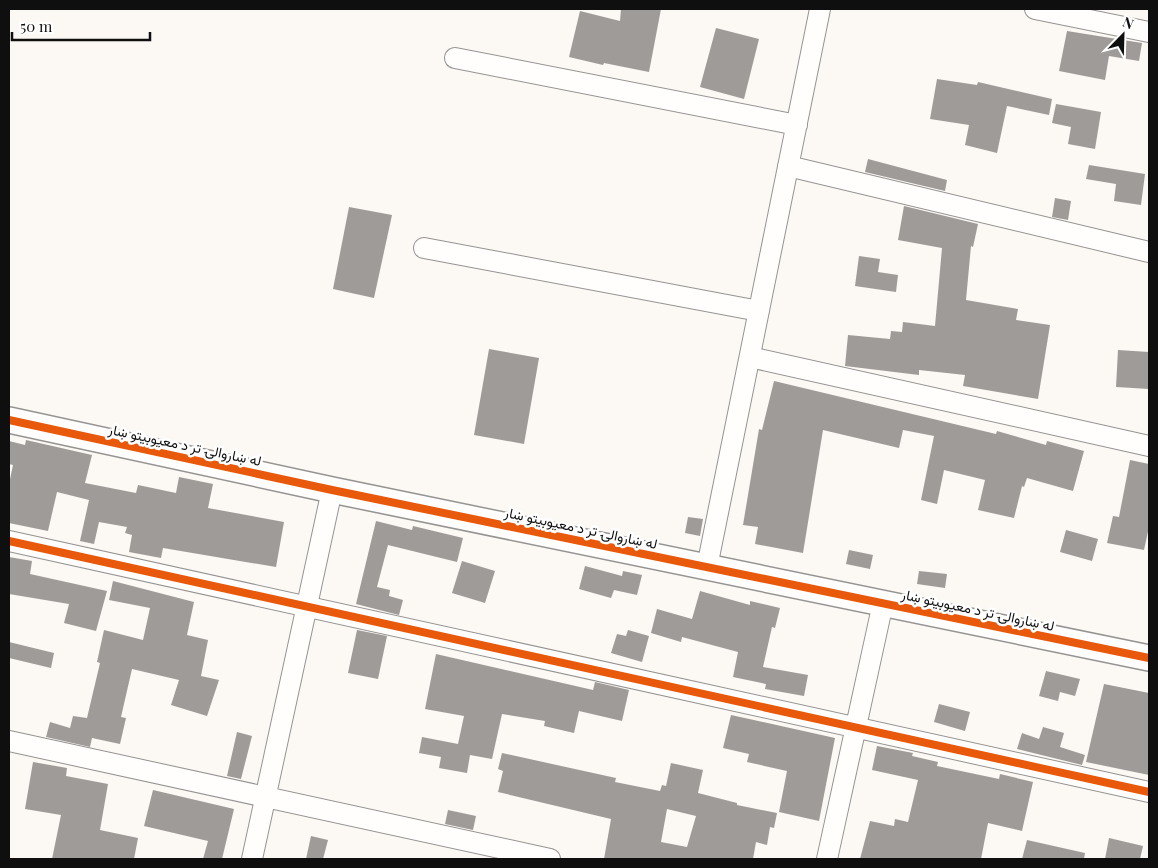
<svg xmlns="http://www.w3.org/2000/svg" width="1158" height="868" viewBox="0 0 1158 868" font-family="'Playfair Display',Vazirmatn,serif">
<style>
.building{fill:#9f9b99;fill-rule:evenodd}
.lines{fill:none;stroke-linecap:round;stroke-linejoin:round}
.minor-casing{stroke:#969492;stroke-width:22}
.tertiary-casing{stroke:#969492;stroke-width:28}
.minor{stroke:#fffefd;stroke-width:20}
.tertiary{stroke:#fffefd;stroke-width:25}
.cycleway-casing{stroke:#fff;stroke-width:11}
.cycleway{stroke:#e8590c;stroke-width:8}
.labels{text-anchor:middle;stroke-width:5;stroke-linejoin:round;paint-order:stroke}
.street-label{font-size:14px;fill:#0f0f0f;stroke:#fff}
</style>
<rect width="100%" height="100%" fill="#fcf8f4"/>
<!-- building -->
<path class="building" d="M 621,9 L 661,9 L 649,72 L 604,63 L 603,65 L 569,57 L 580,11 L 620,21 Z
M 716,28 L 759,39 L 744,99 L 700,87 Z
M 1067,31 L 1142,43 L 1139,61 L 1109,56 L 1105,80 L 1059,71 Z
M 937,79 L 977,85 L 978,82 L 1052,99 L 1049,115 L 1007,106 L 997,153 L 965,145 L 969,125 L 930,119 Z
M 1056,104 L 1101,112 L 1095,149 L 1068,144 L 1071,127 L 1052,123 Z
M 868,159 L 947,180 L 945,191 L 865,172 Z
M 1089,165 L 1145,174 L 1141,205 L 1114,201 L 1116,184 L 1086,179 Z
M 1055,198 L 1071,201 L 1068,220 L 1052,217 Z
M 904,206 L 978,224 L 973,247 L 971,246 L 966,300 L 1018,309 L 1016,320 L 1050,325 L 1038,399 L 963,386 L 965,375 L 919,370 L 919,375 L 845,366 L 848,335 L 890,339 L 891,331 L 902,332 L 903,322 L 935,326 L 942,248 L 898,240 Z
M 349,207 L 392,215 L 374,298 L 333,289 Z
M 859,256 L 880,259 L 878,272 L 898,275 L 896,292 L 855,286 Z
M 489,349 L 539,358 L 524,444 L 474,435 Z
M 1118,350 L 1149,352 L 1149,389 L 1116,387 Z
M 774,381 L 996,434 L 997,431 L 1046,445 L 1047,441 L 1084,451 L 1073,491 L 1027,478 L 1024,487 L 1022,486 L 1014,518 L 978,510 L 985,480 L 944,470 L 937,504 L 921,500 L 934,436 L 903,430 L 899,448 L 823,430 L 803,553 L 755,544 L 758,527 L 743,525 L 759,429 L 762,430 Z
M 26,440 L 92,455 L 85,483 L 136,493 L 138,485 L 176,493 L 179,477 L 213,484 L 208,508 L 284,522 L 276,567 L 163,548 L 161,558 L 129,552 L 132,535 L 125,533 L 127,527 L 99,522 L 94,544 L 80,541 L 89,500 L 57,492 L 48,531 L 9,523 L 9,484 L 13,465 L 9,464 L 9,441 L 25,445 Z
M 1130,460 L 1149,464 L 1149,527 L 1144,550 L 1107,543 L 1113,516 L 1119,517 Z
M 688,517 L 703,519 L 700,536 L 685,533 Z
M 376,521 L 412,530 L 413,526 L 463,538 L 457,562 L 388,545 L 377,587 L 390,590 L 389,596 L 403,600 L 399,615 L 356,604 Z
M 1066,530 L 1098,539 L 1092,561 L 1060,552 Z
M 849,550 L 873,555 L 870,569 L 846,564 Z
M 9,557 L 32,561 L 30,574 L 107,591 L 96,631 L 64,623 L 69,604 L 9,594 Z
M 462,561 L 495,571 L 485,603 L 452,593 Z
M 585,566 L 622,576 L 623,571 L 642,575 L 637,595 L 614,590 L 611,598 L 579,589 Z
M 919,571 L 947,574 L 945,588 L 917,584 Z
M 113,581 L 194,602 L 187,635 L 208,640 L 201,676 L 219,680 L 207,716 L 171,705 L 179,680 L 132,669 L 121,717 L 126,718 L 120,744 L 92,738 L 90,747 L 46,737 L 50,722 L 70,728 L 73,716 L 87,718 L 100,663 L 97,662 L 104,630 L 143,640 L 150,608 L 109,600 Z
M 700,591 L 750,605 L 750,601 L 780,608 L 775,628 L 772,627 L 763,667 L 808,675 L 804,696 L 765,689 L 766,684 L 733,677 L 738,652 L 682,637 L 681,642 L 651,633 L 657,609 L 692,619 Z
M 357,630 L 387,636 L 378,679 L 348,673 Z
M 628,630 L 649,636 L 642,662 L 611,653 L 617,634 L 626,636 Z
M 9,642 L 54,653 L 51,668 L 9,658 Z
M 436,654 L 593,690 L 595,682 L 629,690 L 622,721 L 579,711 L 574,733 L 544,726 L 545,721 L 502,714 L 492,759 L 470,755 L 467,773 L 439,768 L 441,757 L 419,753 L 422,737 L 458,744 L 464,716 L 425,709 Z
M 1046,671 L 1080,679 L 1075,696 L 1060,692 L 1058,701 L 1039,696 Z
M 1104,684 L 1149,693 L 1149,775 L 1086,762 Z
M 939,704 L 970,712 L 965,731 L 934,722 Z
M 731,715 L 835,738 L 819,821 L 779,812 L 787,771 L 747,762 L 749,754 L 723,748 Z
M 1043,727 L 1064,733 L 1060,747 L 1085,755 L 1082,765 L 1017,749 L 1022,733 L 1039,739 Z
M 237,732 L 252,736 L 241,779 L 227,776 Z
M 877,746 L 913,753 L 912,756 L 938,762 L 937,766 L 999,779 L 1000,774 L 1033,782 L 1022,831 L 988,823 L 981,859 L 860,859 L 870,821 L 894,826 L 895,819 L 908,822 L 918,780 L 872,770 Z
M 502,753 L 616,778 L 615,782 L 660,791 L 662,785 L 666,786 L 671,763 L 703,770 L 698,793 L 737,803 L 737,805 L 777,813 L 774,828 L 770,827 L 767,845 L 756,842 L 753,859 L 604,859 L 611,819 L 498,792 L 503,771 L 498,769 ZM 667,809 L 696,816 L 687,847 L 661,842 Z
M 33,762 L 67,768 L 66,776 L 108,784 L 100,830 L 138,838 L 134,859 L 52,859 L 61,815 L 25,809 Z
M 153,790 L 234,809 L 222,859 L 203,859 L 208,841 L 144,826 Z
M 448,810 L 476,816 L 473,830 L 445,824 Z
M 311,836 L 328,840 L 323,859 L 306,859 Z
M 1109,838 L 1143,846 L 1140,859 L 1105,859 Z
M 1027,840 L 1085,853 L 1084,859 L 1022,859 Z"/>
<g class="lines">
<!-- minor casing -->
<g class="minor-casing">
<path id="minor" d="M 1035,9 L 1149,32
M 455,58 L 797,125
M 788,166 L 1149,252
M 424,248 L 759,311
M 750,357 L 1149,446
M 9,541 L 1149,792
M 707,567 L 820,9
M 9,741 L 550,859
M 252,859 L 332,490
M 827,859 L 883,603"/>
</g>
<!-- tertiary casing -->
<g class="tertiary-casing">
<path id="tertiary" d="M 9,420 L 332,490 L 1149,658"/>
</g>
<!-- minor -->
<use href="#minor" class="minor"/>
<!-- tertiary -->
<use href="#tertiary" class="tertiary"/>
<!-- cycleway casing -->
<g class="cycleway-casing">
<path id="cycleway" d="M 9,420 L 332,490 L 1149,658
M 9,541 L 1149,792"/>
</g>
<!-- cycleway -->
<use href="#cycleway" class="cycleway"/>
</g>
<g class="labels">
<!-- street labels -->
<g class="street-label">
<text transform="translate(185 445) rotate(12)" y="5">له ښاروالۍ تر د معیوبیتو ښار</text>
<text transform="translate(581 528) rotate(12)" y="5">له ښاروالۍ تر د معیوبیتو ښار</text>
<text transform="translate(978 610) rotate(12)" y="5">له ښاروالۍ تر د معیوبیتو ښار</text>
</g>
</g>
<!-- border -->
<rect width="1158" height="868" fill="none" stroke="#0f0f0f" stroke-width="20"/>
<!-- north arrow -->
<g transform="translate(1123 35) rotate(23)" stroke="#ffffff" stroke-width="4" paint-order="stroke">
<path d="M0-4L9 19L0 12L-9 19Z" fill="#0f0f0f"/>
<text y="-8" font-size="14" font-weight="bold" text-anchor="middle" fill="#0f0f0f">N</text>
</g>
<!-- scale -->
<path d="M12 32v8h138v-8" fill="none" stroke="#0f0f0f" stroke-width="2.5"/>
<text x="20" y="32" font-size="15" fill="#0f0f0f" stroke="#ffffff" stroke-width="4" paint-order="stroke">50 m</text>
</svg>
